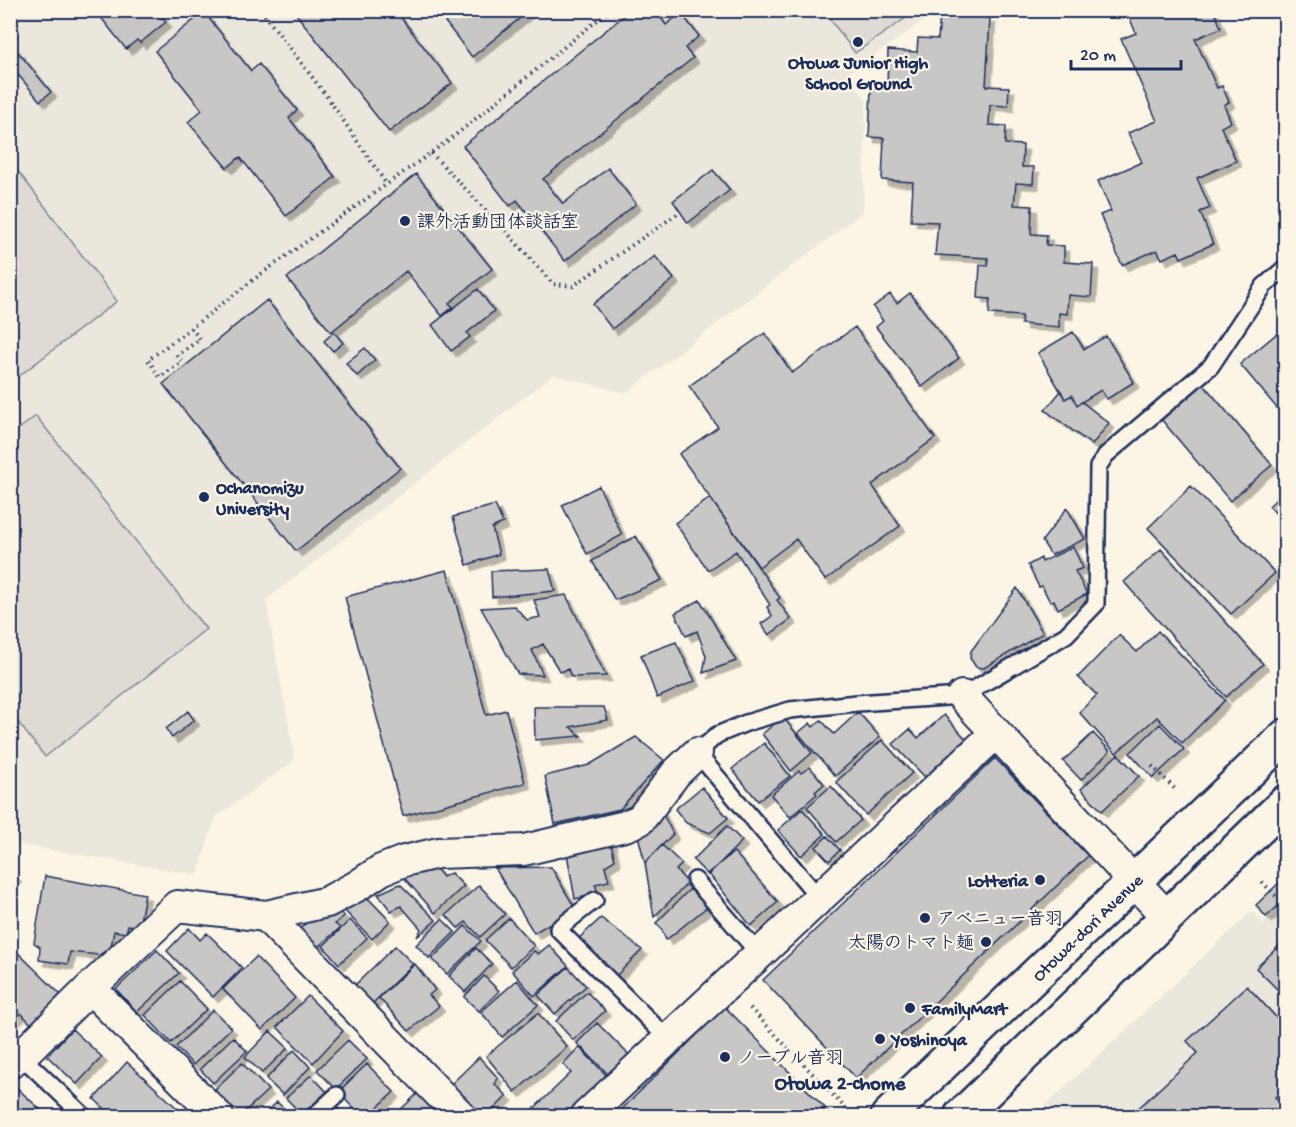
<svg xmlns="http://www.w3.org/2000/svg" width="1296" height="1127" viewBox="0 0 1296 1127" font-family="'Gochi Hand','Klee One',sans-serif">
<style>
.built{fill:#ece7dc}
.green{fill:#dfdbd4;stroke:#7d8599;stroke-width:1.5}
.building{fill:#c8c7c6;stroke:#1b2f5e;stroke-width:1.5;filter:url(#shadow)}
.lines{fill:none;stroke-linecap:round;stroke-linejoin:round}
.service-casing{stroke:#1b2f5e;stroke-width:20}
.minor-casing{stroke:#1b2f5e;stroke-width:34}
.secondary-casing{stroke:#1b2f5e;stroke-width:38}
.path{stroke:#1b2f5e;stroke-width:4;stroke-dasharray:1.5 4.5;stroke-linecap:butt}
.service{stroke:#fcf5e5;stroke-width:15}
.minor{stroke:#fcf5e5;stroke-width:30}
.secondary{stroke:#fcf5e5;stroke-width:33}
.poi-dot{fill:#1b2f5e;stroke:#fcf5e5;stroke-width:2}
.labels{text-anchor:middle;stroke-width:4.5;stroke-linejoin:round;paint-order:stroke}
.poi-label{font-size:18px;font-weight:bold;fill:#1b2f5e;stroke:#fcf5e5;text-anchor:start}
.street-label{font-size:18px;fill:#1b2f5e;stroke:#fcf5e5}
.neighbourhood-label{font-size:20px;font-weight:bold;fill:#1b2f5e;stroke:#fcf5e5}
</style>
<defs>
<filter id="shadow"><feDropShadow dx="5.5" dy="5.5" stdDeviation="0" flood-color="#0004"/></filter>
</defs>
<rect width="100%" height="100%" fill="#fcf5e5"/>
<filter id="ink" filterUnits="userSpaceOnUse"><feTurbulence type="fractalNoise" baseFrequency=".0167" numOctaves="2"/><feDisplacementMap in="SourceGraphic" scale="12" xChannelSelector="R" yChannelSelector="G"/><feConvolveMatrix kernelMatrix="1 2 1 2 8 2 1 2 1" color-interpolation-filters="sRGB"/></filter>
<g filter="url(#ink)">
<!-- built -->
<path class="built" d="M 10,11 L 938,11 L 847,74 L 866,99 L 863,212 L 626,393 L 553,375 L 266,600 L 295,760 L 215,818 L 198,875 L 11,843 Z
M 1285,903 L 1285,1116 L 1034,1116 L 1252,911 L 1264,924 Z"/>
<!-- green -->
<path class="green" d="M 824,11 L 916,11 L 855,53 Z
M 11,162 L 117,301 L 11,382 Z
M 36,416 L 206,629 L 45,757 L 11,713 L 11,435 Z"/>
<!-- building -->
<path class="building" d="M 95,10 L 156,10 L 166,22 L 140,43 L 137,40 L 126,49 Z
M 293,10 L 395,10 L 452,83 L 389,132 Z
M 436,10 L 530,10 L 472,57 Z
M 631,10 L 655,10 L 666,25 L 681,13 L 699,36 L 685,48 L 693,58 L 543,179 L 563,204 L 608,168 L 636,204 L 565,261 L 517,200 L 510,206 L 463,146 Z
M 1126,10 L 1214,10 L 1221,28 L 1195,39 L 1217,88 L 1222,86 L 1229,102 L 1224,105 L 1231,122 L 1221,127 L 1236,161 L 1197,178 L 1210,208 L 1200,212 L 1213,244 L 1181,258 L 1178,252 L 1162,259 L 1157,250 L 1122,265 L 1100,215 L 1111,211 L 1098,181 L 1142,162 L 1128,133 L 1157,121 L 1121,39 L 1136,33 Z
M 204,12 L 251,71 L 259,64 L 297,110 L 289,118 L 335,177 L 286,216 L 240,157 L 227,168 L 188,122 L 202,110 L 155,51 Z
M 940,15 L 990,18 L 986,86 L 1009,87 L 1008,106 L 990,105 L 989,125 L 1006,126 L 1005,144 L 1023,145 L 1022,167 L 1034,167 L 1033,184 L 1016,183 L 1014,205 L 1032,206 L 1031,234 L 1047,235 L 1046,245 L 1064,246 L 1064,262 L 1093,264 L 1091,297 L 1068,295 L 1067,314 L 1059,313 L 1059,327 L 1021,324 L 1022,316 L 989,314 L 990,299 L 978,298 L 980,265 L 988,266 L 988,258 L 935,255 L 938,222 L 911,221 L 913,182 L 882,180 L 884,138 L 869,137 L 871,89 L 887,89 L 888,50 L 917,52 L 918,38 L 938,39 Z
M 15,48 L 51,92 L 40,101 L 10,65 L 10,52 Z
M 713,170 L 730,190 L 688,223 L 673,201 Z
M 416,174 L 492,269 L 449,303 L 453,307 L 442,316 L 406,271 L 331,332 L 287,278 Z
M 655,256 L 674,279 L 612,329 L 593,304 Z
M 478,289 L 494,311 L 467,333 L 470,337 L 451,351 L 432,325 Z
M 910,293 L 959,358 L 922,387 L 876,327 L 883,321 L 873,307 L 890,294 L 897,303 Z
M 267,300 L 400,468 L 296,551 L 163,384 Z
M 1286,326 L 1286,419 L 1240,364 Z
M 855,327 L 935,438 L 872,485 L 900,526 L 825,580 L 796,539 L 759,567 L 679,454 L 718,427 L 689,386 L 765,333 L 792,373 Z
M 334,332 L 343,343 L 333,351 L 324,341 Z
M 1073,332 L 1084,349 L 1106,336 L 1134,382 L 1107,399 L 1101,390 L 1077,405 L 1072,395 L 1065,399 L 1038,353 Z
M 365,348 L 375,360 L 357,376 L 346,363 Z
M 1203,384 L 1272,465 L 1230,501 L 1161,419 Z
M 1061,391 L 1065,399 L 1072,395 L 1077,405 L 1082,402 L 1109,423 L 1092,445 L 1045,410 Z
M 599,486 L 622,535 L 587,554 L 562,505 Z
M 1191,486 L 1275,573 L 1231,614 L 1148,528 Z
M 1286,490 L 1286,524 L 1269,506 Z
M 710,498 L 780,598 L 777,600 L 791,619 L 769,635 L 761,624 L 772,616 L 767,607 L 770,605 L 736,551 L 708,570 L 675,523 Z
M 495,505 L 503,523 L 492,528 L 499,554 L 467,565 L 453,517 Z
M 1067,508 L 1085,539 L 1051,555 L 1042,541 Z
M 636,536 L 662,580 L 615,600 L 592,561 Z
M 1073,547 L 1083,568 L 1075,571 L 1087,594 L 1058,609 L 1054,600 L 1050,602 L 1042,586 L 1039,587 L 1028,565 L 1041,558 L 1042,562 Z
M 1161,549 L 1263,664 L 1226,697 L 1124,582 Z
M 549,569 L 555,591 L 492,597 L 491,571 Z
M 447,570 L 486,715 L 506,710 L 525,783 L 403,816 L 345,597 Z
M 1017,588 L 1043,633 L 984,668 L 976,667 L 970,658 L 971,651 Z
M 566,595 L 606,676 L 571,677 L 568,669 L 560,672 L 543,644 L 532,650 L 543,675 L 518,674 L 481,608 L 514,606 L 527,620 L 540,617 L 534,600 Z
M 700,600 L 736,661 L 703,673 L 706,656 L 697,631 L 686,636 L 675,613 Z
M 1158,631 L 1225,700 L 1182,743 L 1157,717 L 1116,753 L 1079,712 L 1097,695 L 1078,677 L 1119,635 L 1137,652 Z
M 676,642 L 695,681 L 657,698 L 641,655 Z
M 534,707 L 604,707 L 608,720 L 570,727 L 581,736 L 535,740 Z
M 188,711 L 194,720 L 172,738 L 166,729 Z
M 858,712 L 880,737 L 835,776 L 798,733 L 810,723 L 813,727 L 821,720 L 834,734 Z
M 944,715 L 966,739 L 925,777 L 893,744 L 910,729 L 918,738 Z
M 783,717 L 812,753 L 791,771 L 762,734 Z
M 1160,724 L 1184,749 L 1153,778 L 1130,753 Z
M 1093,733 L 1110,751 L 1081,780 L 1063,761 Z
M 636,737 L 664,760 L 620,809 L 555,824 L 545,776 L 589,765 Z
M 882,740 L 912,773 L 866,815 L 836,782 Z
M 764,743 L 790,776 L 758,801 L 732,769 Z
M 1118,754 L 1139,776 L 1102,811 L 1081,789 Z
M 995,758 L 1088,856 L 856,1078 L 763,980 Z
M 810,767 L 824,784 L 815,792 L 817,794 L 790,817 L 771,795 L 799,771 L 801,773 Z
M 831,786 L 861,820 L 836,842 L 807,807 Z
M 702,787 L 728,818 L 710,833 L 686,823 L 675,809 Z
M 660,808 L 673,834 L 645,863 L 636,828 Z
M 802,809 L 825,834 L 801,856 L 778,830 Z
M 727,826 L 742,841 L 708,875 L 693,860 Z
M 827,836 L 840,850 L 829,861 L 816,847 Z
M 610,840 L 615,860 L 605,866 L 609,881 L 595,884 L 598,893 L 575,899 L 566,848 Z
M 662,845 L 682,864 L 676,870 L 688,883 L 654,917 L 645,863 Z
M 734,852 L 778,902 L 751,926 L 708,873 Z
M 435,867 L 443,877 L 451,873 L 464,886 L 435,913 L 400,873 L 421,868 L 427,872 Z
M 551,867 L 575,908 L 534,933 L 495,868 Z
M 10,871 L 16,877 L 10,883 Z
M 45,876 L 145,894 L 139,927 L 128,925 L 126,933 L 114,931 L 111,947 L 99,955 L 70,952 L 68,964 L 39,960 L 40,947 L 34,943 Z
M 1282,880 L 1286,884 L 1286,899 L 1266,917 L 1256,905 Z
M 400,884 L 436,920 L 417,937 L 421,929 L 401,906 L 391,911 L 378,894 Z
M 479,885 L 505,914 L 480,937 L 466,922 L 458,928 L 446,915 Z
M 690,889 L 707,907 L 666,940 L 661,928 L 656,923 Z
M 361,891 L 390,921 L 372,939 L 343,909 Z
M 335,906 L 344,916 L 335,924 L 340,928 L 314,950 L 297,931 L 319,912 Z
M 509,918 L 534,946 L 511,967 L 485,940 Z
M 601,918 L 642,950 L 613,979 L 578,939 Z
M 442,919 L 455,932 L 429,958 L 416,945 Z
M 350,920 L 367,938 L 339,964 L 323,946 Z
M 465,926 L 481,941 L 447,974 L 432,959 Z
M 189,928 L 200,940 L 207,933 L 242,968 L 213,997 L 167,951 Z
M 1286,939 L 1286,998 L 1256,968 Z
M 10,945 L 61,995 L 32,1025 L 21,1013 L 10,1023 Z
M 549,945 L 568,966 L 534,996 L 512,971 L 534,951 L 538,954 Z
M 395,946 L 413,964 L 372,1004 L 354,986 Z
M 476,948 L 492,964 L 465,992 L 449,976 Z
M 157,950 L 179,973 L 137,1012 L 116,989 Z
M 256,957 L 295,998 L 262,1030 L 223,989 Z
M 415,964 L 435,990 L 429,995 L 439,1006 L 409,1031 L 379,998 Z
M 568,967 L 586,986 L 555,1014 L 538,995 Z
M 484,976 L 499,991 L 479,1011 L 464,997 Z
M 517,980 L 538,1005 L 502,1037 L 481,1012 Z
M 180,981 L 207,1009 L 171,1043 L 145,1015 Z
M 1247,986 L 1286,1028 L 1286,1087 L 1275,1097 L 1286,1109 L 1286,1116 L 1130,1116 L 1198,1053 L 1187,1041 Z
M 587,992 L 605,1011 L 573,1040 L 556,1021 Z
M 308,996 L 343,1031 L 313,1063 L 277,1027 Z
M 725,1007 L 825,1108 L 816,1116 L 615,1116 Z
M 213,1010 L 231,1028 L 193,1065 L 176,1047 Z
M 538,1013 L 567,1047 L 515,1092 L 486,1056 Z
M 597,1023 L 631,1057 L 611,1077 L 577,1043 Z
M 72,1029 L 102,1057 L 77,1084 L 47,1056 Z
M 270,1031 L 288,1048 L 262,1073 L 245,1057 Z
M 233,1037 L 247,1051 L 213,1083 L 200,1069 Z
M 348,1040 L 367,1059 L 336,1089 L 317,1070 Z
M 579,1047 L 611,1080 L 575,1116 L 526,1116 L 571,1073 L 563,1064 Z
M 294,1050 L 310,1067 L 283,1095 L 266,1079 Z
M 479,1057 L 498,1078 L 495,1084 L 507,1096 L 487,1116 L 470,1116 L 445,1090 Z
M 127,1062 L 177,1108 L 170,1116 L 113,1116 L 94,1099 Z
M 242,1063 L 268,1090 L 240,1116 L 234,1116 L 211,1093 Z
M 367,1064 L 394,1092 L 368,1116 L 361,1116 L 338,1092 Z
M 311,1075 L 327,1092 L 302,1115 L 286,1098 Z
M 15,1086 L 47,1116 L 10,1116 L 10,1090 Z
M 418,1093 L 442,1116 L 397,1116 L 395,1115 Z
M 277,1102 L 292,1116 L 263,1116 Z
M 334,1105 L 345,1116 L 323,1116 Z"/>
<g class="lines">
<!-- service casing -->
<g class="service-casing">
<path id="service" d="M 695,880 L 760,955
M 820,899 L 697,753 L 717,735 L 746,723 L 790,710 L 857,703 L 962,696 L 1066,635 L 1096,604 L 1098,467 L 1106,455 L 1211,366 L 1264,286 L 1286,267
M 595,900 L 558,929 L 669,1040
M 21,1056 L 84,1116
M 314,1116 L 337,1095"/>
</g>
<!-- minor casing -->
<g class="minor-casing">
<path id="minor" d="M 962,696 L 1167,917
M 266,916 L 461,1116
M 90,988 L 218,1116
M 10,1063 L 16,1058 L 21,1056 L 90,988 L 177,906 L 266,916 L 327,902 L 357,886 L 381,870 L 404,861 L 438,853 L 524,850 L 625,826 L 640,820 L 676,773 L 697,753
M 586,1116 L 996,733"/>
</g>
<!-- secondary casing -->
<g class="secondary-casing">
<path id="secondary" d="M 888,1116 L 1286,736
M 961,1116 L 1286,802"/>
</g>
<!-- path -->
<path class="path" d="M 261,10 L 328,98 L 387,185
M 431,153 L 502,227 L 553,284 L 573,286 L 680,212
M 191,328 L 148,360 L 160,377 L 182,362 L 177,356 L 200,339 L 191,328 L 261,274 L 453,137 L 610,10
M 1152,766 L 1177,791
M 1262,882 L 1277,897
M 750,1008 L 849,1112"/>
<!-- service -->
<use href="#service" class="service"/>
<!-- minor -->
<use href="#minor" class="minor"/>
<!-- secondary -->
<use href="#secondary" class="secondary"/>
</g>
</g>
<!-- markers -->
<g class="poi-dot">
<circle cx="858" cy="42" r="6"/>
<circle cx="405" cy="221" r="6"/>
<circle cx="204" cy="497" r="6"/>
<circle cx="1040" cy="880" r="6"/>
<circle cx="925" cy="918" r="6"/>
<circle cx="986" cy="942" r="6"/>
<circle cx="910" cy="1008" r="6"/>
<circle cx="880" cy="1039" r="6"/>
<circle cx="725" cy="1057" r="6"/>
</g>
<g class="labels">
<!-- poi labels -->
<g class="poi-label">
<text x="858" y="68" text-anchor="middle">Otowa Junior High<tspan x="858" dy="21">School Ground</tspan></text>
<text x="417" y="227">課外活動団体談話室</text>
<text x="216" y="493">Ochanomizu<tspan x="216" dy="21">University</tspan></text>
<text x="1028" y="886" text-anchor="end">Lotteria</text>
<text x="937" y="924">アベニュー音羽</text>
<text x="974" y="948" text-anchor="end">太陽のトマト麺</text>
<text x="922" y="1014">FamilyMart</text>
<text x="892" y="1045">Yoshinoya</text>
<text x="737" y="1063">ノーブル音羽</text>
</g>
<!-- street labels -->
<g class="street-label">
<text transform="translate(1087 927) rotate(-44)" y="6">Otowa-dori Avenue</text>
</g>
<!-- neighbourhood labels -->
<g class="neighbourhood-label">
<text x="840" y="1089">Otowa 2-chome</text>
</g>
</g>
<!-- margin -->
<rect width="1296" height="1127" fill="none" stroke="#fcf5e5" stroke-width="36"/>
<rect x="18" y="18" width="1260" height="1091" fill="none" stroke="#1b2f5e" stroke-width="2" filter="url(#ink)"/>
<!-- scale -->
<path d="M1071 60v9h110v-9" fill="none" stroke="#1b2f5e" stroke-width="3"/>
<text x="1080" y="60" font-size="18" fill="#1b2f5e" stroke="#fcf5e5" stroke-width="4.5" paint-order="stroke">20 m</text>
</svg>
